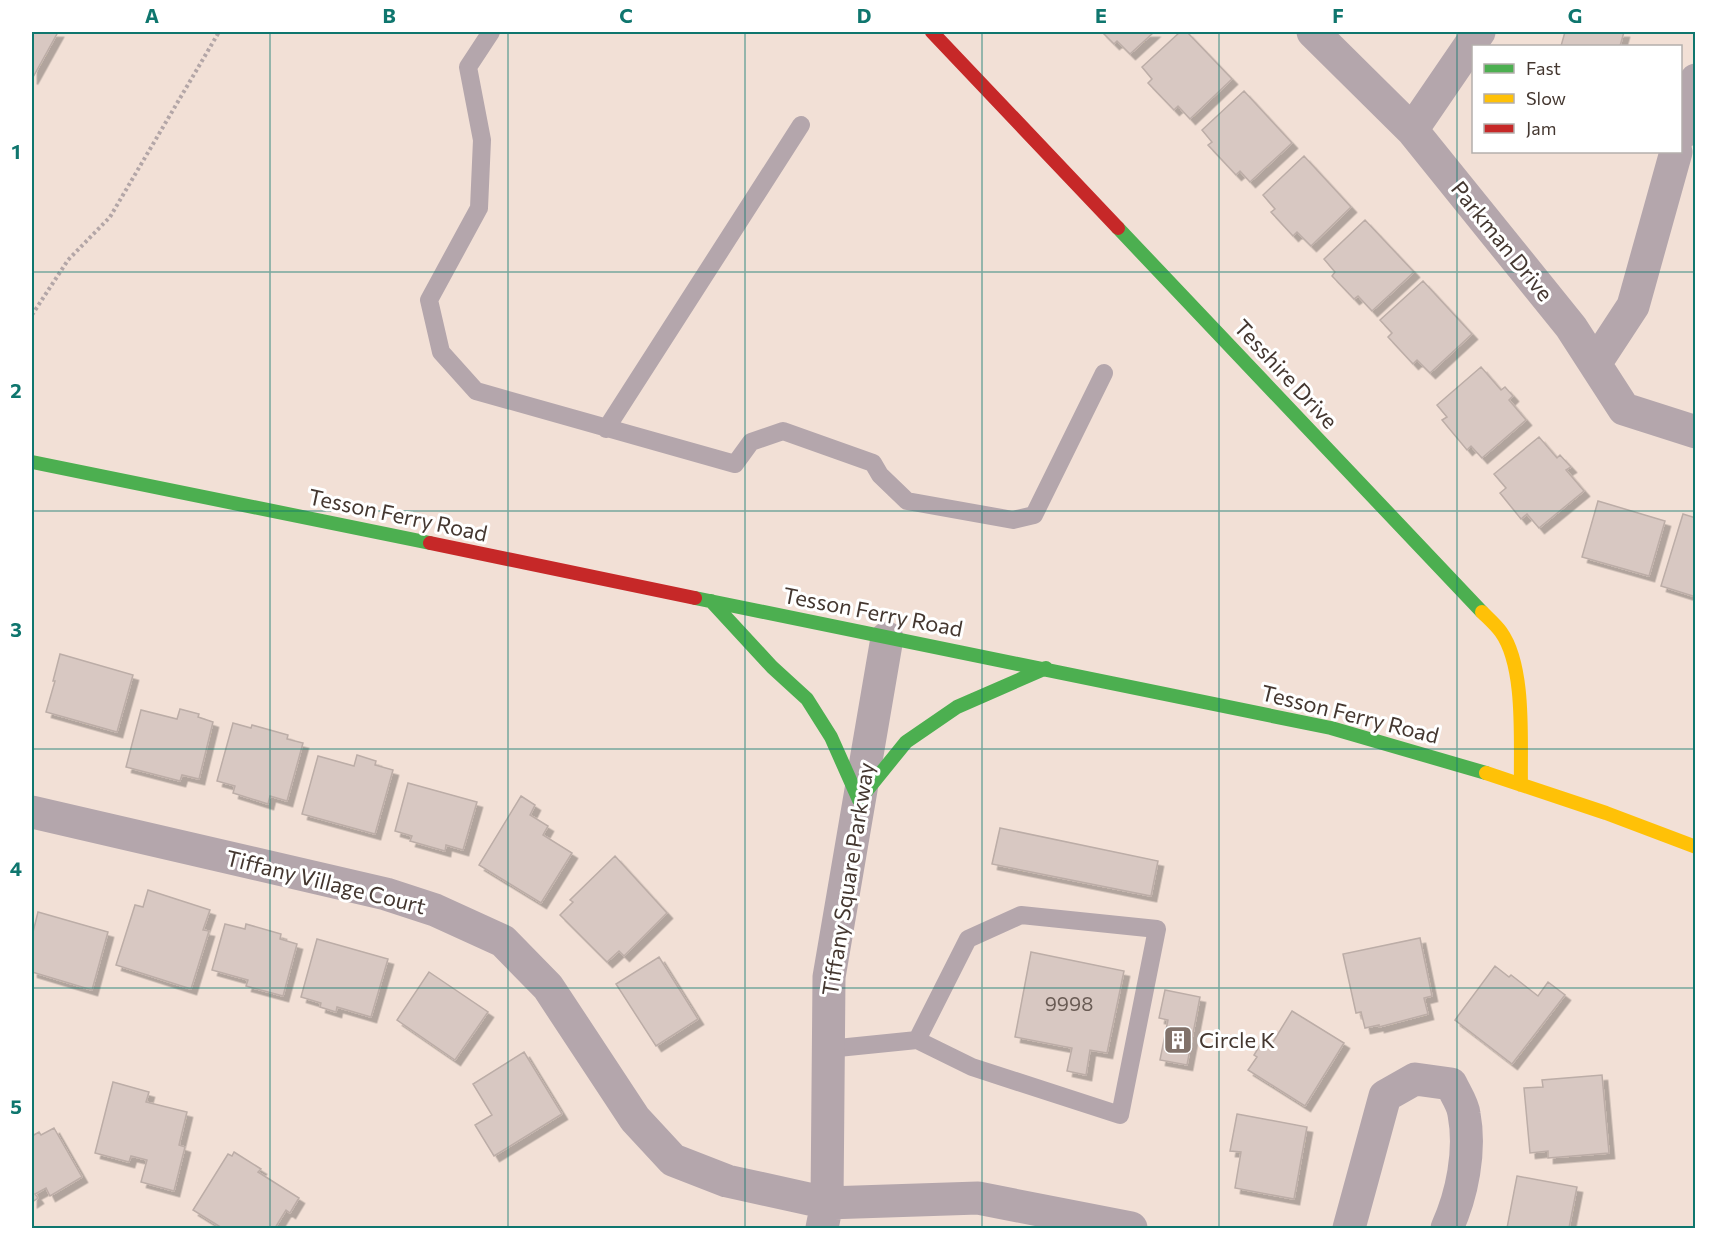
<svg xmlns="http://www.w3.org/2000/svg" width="1727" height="1260" viewBox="0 0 1727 1260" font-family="Commissioner,sans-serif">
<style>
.building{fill:#d8c8c2;stroke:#bcada7;stroke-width:1.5;filter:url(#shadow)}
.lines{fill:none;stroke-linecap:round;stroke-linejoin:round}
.path{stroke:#b3a6a7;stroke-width:4;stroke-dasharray:3 3;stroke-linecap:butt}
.lane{stroke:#b4a6ac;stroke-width:18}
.street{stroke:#b4a6ac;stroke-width:33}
.fast{stroke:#4caf50;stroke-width:14}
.slow{stroke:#ffc107;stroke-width:14}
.jam{stroke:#c62828;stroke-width:14}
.grid{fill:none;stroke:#0f766e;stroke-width:1.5;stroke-opacity:0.55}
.labels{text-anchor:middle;stroke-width:6;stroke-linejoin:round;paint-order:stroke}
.number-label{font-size:20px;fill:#695b54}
.street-label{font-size:22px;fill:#443730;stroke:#fff}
.poi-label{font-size:22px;fill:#443730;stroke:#fff;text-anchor:start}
.neatline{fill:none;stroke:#0f766e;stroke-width:2}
.grid-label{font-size:20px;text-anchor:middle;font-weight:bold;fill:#0f766e}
</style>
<defs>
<filter id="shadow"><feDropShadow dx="5.5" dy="5.5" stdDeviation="0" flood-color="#0004"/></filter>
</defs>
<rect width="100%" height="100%" fill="#f2e0d6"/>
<!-- building -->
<path class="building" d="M 32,32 L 58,32 L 32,79 Z
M 1102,32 L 1154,32 L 1130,54 L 1117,41 L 1114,44 Z
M 1180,32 L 1187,32 L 1232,79 L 1190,119 L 1178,106 L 1174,110 L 1148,83 L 1152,79 L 1142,67 Z
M 1565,32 L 1624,32 L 1620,46 L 1561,46 Z
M 1244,91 L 1292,143 L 1250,182 L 1240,171 L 1236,175 L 1208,145 L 1212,142 L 1202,130 Z
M 1304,156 L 1351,207 L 1311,246 L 1297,232 L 1293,236 L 1271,212 L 1275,209 L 1263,195 Z
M 1365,220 L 1414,272 L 1372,311 L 1358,296 L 1354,299 L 1332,276 L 1335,272 L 1324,259 Z
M 1423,281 L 1472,334 L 1430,373 L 1417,360 L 1413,364 L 1388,337 L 1392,333 L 1380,320 Z
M 1481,367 L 1501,390 L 1505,387 L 1513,396 L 1509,400 L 1526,420 L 1482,458 L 1471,446 L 1467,450 L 1442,420 L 1447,417 L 1437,405 Z
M 1539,437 L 1557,458 L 1560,455 L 1571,467 L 1566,470 L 1584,491 L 1539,528 L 1527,514 L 1521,519 L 1500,493 L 1506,488 L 1494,474 Z
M 1598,501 L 1665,521 L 1649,576 L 1582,557 Z
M 1683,514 L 1696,518 L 1696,597 L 1661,586 Z
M 60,654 L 133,675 L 117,732 L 46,712 L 55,681 L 53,681 Z
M 180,709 L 199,714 L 198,717 L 213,722 L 199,779 L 182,775 L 180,781 L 126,767 L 141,710 L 177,719 Z
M 233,723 L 251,728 L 252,725 L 288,735 L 287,739 L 303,743 L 287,801 L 270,796 L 268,804 L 233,793 L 235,786 L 217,781 Z
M 357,755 L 376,761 L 375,765 L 393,770 L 375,834 L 302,814 L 318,756 L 354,766 Z
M 408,783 L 477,802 L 463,850 L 446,845 L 445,851 L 410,841 L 412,836 L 395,831 Z
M 521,796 L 535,805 L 530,815 L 548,826 L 543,835 L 572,853 L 541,903 L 479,865 Z
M 1000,828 L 1158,861 L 1151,896 L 992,864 Z
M 615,856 L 667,913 L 624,956 L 619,951 L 607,962 L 560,915 L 573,902 L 570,900 Z
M 148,890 L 210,910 L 203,930 L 209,931 L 191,989 L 116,965 L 135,905 L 143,907 Z
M 38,912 L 108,932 L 92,990 L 32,972 L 32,936 Z
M 225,924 L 245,929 L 246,924 L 281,934 L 280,939 L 297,944 L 283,996 L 246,986 L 248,980 L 212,970 Z
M 1420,938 L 1432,996 L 1424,998 L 1428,1014 L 1379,1027 L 1379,1025 L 1365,1028 L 1361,1012 L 1356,1013 L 1343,954 Z
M 317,939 L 388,959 L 371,1017 L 337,1007 L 336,1012 L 320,1007 L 321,1003 L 301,997 Z
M 1031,952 L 1124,971 L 1107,1053 L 1090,1050 L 1086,1075 L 1067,1071 L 1072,1048 L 1015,1037 Z
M 659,957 L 698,1019 L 656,1046 L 616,984 Z
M 1495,966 L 1509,977 L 1511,975 L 1538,996 L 1548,982 L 1565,995 L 1512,1064 L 1455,1020 Z
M 429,972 L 488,1012 L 455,1060 L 397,1020 Z
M 1165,990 L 1200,997 L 1187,1065 L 1160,1060 L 1168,1020 L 1159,1018 Z
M 1292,1011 L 1344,1043 L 1305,1106 L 1248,1070 L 1257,1057 L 1254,1055 L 1265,1037 L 1273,1042 Z
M 524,1052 L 562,1114 L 494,1156 L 475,1125 L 492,1115 L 473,1084 Z
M 1602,1075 L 1609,1153 L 1548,1158 L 1548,1151 L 1530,1153 L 1524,1088 L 1543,1087 L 1542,1080 Z
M 113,1082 L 149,1092 L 146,1102 L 187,1112 L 179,1145 L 185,1147 L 174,1191 L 141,1182 L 147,1160 L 131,1156 L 129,1162 L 95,1153 Z
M 1237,1114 L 1307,1127 L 1294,1199 L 1235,1188 L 1241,1152 L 1230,1151 Z
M 54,1128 L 82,1177 L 50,1196 L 46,1188 L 35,1194 L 38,1198 L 32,1202 L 32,1136 L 39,1132 L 41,1135 Z
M 234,1152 L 261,1169 L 258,1172 L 299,1198 L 290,1213 L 286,1210 L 275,1228 L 222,1228 L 193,1210 L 228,1154 L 232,1156 Z
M 1517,1176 L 1577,1187 L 1569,1228 L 1507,1228 Z"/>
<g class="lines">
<!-- path -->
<path class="path" d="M 32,315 L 68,260 L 110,217 L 219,32"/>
<!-- lane -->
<path class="lane" d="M 491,32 L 468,67 L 482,140 L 479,208 L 429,300 L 441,352 L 476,391 L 735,464 L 751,442 L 783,431 L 873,463 L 880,475 L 907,501 L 1013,520 L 1034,515 L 1104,373
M 606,429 L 801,125
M 828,1049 L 917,1040 L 972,1067 L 1120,1115 L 1157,929 L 1021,915 L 968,939 L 917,1040"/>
<!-- street -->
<path class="street" d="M 1313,32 L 1412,130 L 1571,327 L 1624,409 L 1696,432
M 1412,130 L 1479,32
M 1680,135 L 1696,80
M 1595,364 L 1633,306 L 1676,152
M 32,812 L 386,894 L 435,910 L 503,941 L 548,987 L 635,1119 L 673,1160 L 727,1181 L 827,1203 L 978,1198 L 1131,1228
M 822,1228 L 827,1203 L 829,977 L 887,638
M 1349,1228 L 1385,1096 L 1415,1079 L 1451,1084 C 1455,1093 1463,1104 1464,1114 C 1471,1151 1462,1195 1447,1228"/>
<!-- fast -->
<path class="fast" d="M 1118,228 L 1482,612
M 32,462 L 430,543
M 695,598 L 1331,728 L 1486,773
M 711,601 L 772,667 L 807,699 L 831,737 L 859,800 L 906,742 L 957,707 L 1046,668"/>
<!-- slow -->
<path class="slow" d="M 1482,612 C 1488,618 1496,625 1501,632 C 1526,667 1520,743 1521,785
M 1486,773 L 1606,813 L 1696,847"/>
<!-- jam -->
<path class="jam" d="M 932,32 L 1118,228
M 430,543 L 695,598"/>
</g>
<!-- grid -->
<path class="grid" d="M 270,32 L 270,1228M 508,32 L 508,1228M 745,32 L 745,1228M 982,32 L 982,1228M 1219,32 L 1219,1228M 1457,32 L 1457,1228M 32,272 L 1696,272M 32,511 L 1696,511M 32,749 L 1696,749M 32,988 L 1696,988"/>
<!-- icons -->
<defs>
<g id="building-square" transform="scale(1.5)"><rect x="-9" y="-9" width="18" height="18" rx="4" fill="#81726a" stroke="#fff"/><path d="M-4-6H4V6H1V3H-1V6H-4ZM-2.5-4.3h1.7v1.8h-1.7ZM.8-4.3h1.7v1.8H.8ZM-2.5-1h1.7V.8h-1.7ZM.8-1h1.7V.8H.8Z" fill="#fff"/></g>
</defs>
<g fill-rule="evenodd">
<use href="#building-square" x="1178" y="1040"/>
</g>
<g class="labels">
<!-- number labels -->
<g class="number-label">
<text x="1069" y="1011">9998</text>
</g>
<!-- street labels -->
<g class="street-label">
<text transform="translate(1502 241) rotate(51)" y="8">Parkman Drive</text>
<text transform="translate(1286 374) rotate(47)" y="8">Tesshire Drive</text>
<text transform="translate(398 515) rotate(12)" y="8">Tesson Ferry Road</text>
<text transform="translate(873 612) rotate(11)" y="8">Tesson Ferry Road</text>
<text transform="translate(1350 714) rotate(14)" y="8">Tesson Ferry Road</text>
<text transform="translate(848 879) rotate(-81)" y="8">Tiffany Square Parkway</text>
<text transform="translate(326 882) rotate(14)" y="8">Tiffany Village Court</text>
</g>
<!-- poi labels -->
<g class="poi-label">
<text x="1199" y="1048">Circle K</text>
</g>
</g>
<!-- border -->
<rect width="1727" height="1260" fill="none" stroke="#ffffff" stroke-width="66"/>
<!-- legend -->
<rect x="1472" y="45" width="210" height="108" fill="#ffffff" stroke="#b4afac" stroke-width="1.5"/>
<rect x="1484" y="64" width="30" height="9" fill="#4caf50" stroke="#b4afac" stroke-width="1.5"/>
<text x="1526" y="75" font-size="18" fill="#443730">Fast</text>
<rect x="1484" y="94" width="30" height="9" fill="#ffc107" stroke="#b4afac" stroke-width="1.5"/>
<text x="1526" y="105" font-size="18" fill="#443730">Slow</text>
<rect x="1484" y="124" width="30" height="9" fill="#c62828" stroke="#b4afac" stroke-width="1.5"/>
<text x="1526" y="135" font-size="18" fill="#443730">Jam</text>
<rect x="33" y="33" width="1661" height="1194" class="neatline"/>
<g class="grid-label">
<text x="152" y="23">A</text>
<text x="389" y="23">B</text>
<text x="626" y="23">C</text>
<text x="864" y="23">D</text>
<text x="1101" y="23">E</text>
<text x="1338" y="23">F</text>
<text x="1575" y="23">G</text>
<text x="16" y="159">1</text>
<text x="16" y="398">2</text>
<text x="16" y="637">3</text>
<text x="16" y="876">4</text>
<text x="16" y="1114">5</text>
</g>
</svg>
